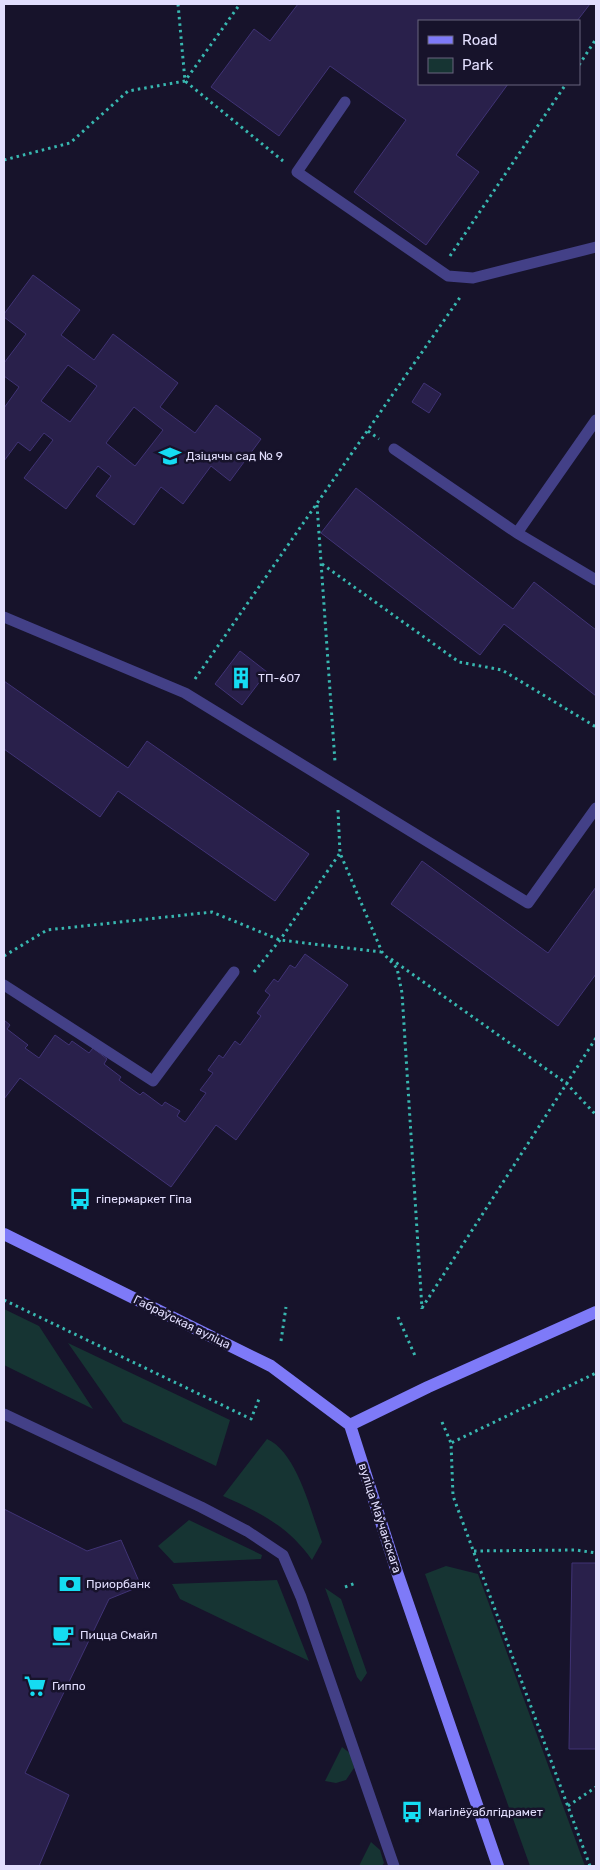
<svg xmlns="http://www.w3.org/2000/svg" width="600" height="1870" viewBox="0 0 600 1870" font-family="Rubik,sans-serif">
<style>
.green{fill:#163433}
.building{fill:#29204b;stroke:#403375;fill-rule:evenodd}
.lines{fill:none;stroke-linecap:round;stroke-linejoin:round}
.path{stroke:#38b7b0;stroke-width:3;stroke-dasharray:2.5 4;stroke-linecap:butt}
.lane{stroke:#434087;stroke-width:11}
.secondary{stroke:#7e7af8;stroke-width:12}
.labels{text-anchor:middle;stroke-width:5;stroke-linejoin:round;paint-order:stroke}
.poi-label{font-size:12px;fill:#e2defd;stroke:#17132b;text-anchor:start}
.street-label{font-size:12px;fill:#e2defd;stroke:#17132b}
</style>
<rect width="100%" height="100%" fill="#17132b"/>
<!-- green -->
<path class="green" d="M 4,1309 L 39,1326 L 93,1409 L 4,1365 Z
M 68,1343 L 230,1420 L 216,1466 L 123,1422 Z
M 267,1439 C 297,1452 311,1512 322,1542 L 312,1560 C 288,1526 261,1513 223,1496 Z
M 189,1520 L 262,1555 L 261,1559 L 174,1563 L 158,1546 Z
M 446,1566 L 478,1574 L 585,1866 L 530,1866 L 425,1574 Z
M 277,1580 L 309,1661 L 180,1599 L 172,1584 Z
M 325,1588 L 341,1599 L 367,1673 L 361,1682 L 357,1677 Z
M 342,1747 L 351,1754 L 354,1768 L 346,1780 L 336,1783 L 325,1781 Z
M 371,1842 L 380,1850 L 384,1863 L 382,1866 L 359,1866 Z"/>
<!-- building -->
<path class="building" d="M 298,4 L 590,4 L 577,21 L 419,21 L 419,84 L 508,84 L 456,155 L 479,172 L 426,245 L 354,192 L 406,120 L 330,66 L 279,136 L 211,87 L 254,29 L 270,41 Z
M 33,275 L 80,310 L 61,335 L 94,360 L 113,334 L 178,383 L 160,407 L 195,433 L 216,405 L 261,439 L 230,481 L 211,466 L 183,504 L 161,487 L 134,525 L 96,496 L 111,476 L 98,466 L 66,509 L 24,478 L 53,440 L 44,433 L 30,451 L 18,442 L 4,461 L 4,408 L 19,387 L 4,376 L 4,363 L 26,334 L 4,317 L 4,314 ZM 68,365 L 97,386 L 70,422 L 41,401 ZM 134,407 L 163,430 L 135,466 L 106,443 Z
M 424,383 L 441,394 L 429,413 L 412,402 Z
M 356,488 L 513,609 L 534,582 L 596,630 L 596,696 L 504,624 L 480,655 L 321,533 Z
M 240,651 L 267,672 L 242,705 L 215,684 Z
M 4,681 L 128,768 L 147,741 L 309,854 L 275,901 L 118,791 L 100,817 L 4,749 Z
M 422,861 L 548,953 L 596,887 L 596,974 L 558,1026 L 391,904 Z
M 305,954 L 348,985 L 236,1140 L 216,1125 L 171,1187 L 20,1078 L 4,1099 L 4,1020 L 10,1025 L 7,1029 L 28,1045 L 25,1048 L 39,1058 L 55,1035 L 69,1045 L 72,1041 L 89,1053 L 93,1048 L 107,1059 L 104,1064 L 121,1077 L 119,1080 L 140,1095 L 143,1092 L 162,1106 L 165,1102 L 180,1111 L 177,1116 L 185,1122 L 206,1093 L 200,1090 L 213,1073 L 208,1070 L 219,1055 L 223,1058 L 235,1041 L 240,1045 L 261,1016 L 257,1013 L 270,995 L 265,991 L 274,979 L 278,982 L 290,965 L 295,968 Z
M 4,1509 L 87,1551 L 121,1540 L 141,1586 L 109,1599 L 25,1773 L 69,1795 L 39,1866 L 4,1866 Z
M 572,1563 L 596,1563 L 596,1749 L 569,1749 Z"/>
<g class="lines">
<!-- path -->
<path class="path" d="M 178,4 L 185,81 L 283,161
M 579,65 L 596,39
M 4,160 L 70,143 L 128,91 L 185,81 L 240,4
M 450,256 L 566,84
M 368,431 L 379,439
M 317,505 L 335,762
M 322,564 L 459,662 L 502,670 L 596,727
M 195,679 L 461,296
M 338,810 L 340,853 L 382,952 L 397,968 L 402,993 L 422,1309
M 4,956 L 47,930 L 212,912 L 280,940 L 381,952
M 391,959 L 566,1083 L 596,1115
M 254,972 L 280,940 L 340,853
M 4,1300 L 251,1419 L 259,1399
M 422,1308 L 596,1038
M 398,1317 L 416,1358
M 281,1341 L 286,1307
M 442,1422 L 451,1443
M 474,1551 L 576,1550 L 596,1553
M 345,1587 L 356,1583
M 568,1806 L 596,1787
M 590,1866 L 453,1496 L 451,1443 L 596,1373"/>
<!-- lane -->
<path class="lane" d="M 345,102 L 297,172 L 448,276 L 473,278 L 596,247
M 394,449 L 517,533 L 596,580
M 517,533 L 596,420
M 4,617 L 185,693 L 528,903 L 596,808
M 4,985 L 153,1081 L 234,972
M 4,1414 L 201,1507 L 247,1531 L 283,1555 L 301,1597 L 394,1866"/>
<!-- secondary -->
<path class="secondary" d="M 4,1234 L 271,1366 L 350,1425
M 498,1866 L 397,1572 L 350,1425 L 428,1387 L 596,1312"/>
</g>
<!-- icons -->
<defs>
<g id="school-bare" transform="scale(1.725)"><path d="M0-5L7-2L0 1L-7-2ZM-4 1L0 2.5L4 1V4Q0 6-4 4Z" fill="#15dcf2" stroke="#17132b" stroke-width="2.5" paint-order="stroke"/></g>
<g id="building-bare" transform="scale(1.725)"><path d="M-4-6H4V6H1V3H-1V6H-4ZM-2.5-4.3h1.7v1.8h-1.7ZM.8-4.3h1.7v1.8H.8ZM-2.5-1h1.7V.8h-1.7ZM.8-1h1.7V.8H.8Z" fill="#15dcf2" stroke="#17132b" stroke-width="2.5" paint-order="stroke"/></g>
<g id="bus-bare" transform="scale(1.725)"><path d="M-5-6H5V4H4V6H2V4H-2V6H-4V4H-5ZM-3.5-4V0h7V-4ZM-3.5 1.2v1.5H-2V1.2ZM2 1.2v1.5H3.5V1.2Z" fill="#15dcf2" stroke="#17132b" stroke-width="2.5" paint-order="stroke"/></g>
<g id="bank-bare" transform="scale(1.725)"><path d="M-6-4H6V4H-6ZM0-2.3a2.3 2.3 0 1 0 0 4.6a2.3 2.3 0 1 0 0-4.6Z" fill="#15dcf2" stroke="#17132b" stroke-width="2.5" paint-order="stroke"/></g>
<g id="cafe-bare" transform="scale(1.725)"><path d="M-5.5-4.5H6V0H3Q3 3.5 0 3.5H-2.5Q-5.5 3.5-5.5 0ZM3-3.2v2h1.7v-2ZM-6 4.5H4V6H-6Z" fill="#15dcf2" stroke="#17132b" stroke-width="2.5" paint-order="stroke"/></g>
<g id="supermarket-bare" transform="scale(1.725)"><path d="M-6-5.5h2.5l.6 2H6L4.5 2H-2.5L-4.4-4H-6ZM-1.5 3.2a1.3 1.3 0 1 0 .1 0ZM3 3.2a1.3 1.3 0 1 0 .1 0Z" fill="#15dcf2" stroke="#17132b" stroke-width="2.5" paint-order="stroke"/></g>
</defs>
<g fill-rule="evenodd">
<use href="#school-bare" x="170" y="456"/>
<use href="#building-bare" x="241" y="678"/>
<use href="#bus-bare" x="80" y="1199"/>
<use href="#bank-bare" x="70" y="1584"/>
<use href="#cafe-bare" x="63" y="1635"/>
<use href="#supermarket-bare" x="35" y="1686"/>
<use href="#bus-bare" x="412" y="1812"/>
</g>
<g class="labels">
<!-- poi labels -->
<g class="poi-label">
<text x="186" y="460">Дзіцячы сад № 9</text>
<text x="258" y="682">ТП-607</text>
<text x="96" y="1203">гіпермаркет Гіпа</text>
<text x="86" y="1588">Приорбанк</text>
<text x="80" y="1639">Пицца Смайл</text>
<text x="52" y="1690">Гиппо</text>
<text x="428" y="1816">Магілёўаблгідрамет</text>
</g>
<!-- street labels -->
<g class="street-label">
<text transform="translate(182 1322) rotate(26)" y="4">Габраўская вуліца</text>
<text transform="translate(380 1518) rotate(72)" y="4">вуліца Маўчанскага</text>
</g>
</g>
<!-- border -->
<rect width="600" height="1870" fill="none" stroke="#e2defd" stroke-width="10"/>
<!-- legend -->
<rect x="418" y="20" width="162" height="65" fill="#17132b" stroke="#68647f"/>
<rect x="428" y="36" width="25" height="8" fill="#7e7af8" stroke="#68647f"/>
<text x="462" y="45" font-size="15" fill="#e2defd">Road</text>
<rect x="428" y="58" width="25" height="15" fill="#163433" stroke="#68647f"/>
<text x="462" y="70" font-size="15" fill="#e2defd">Park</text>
</svg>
